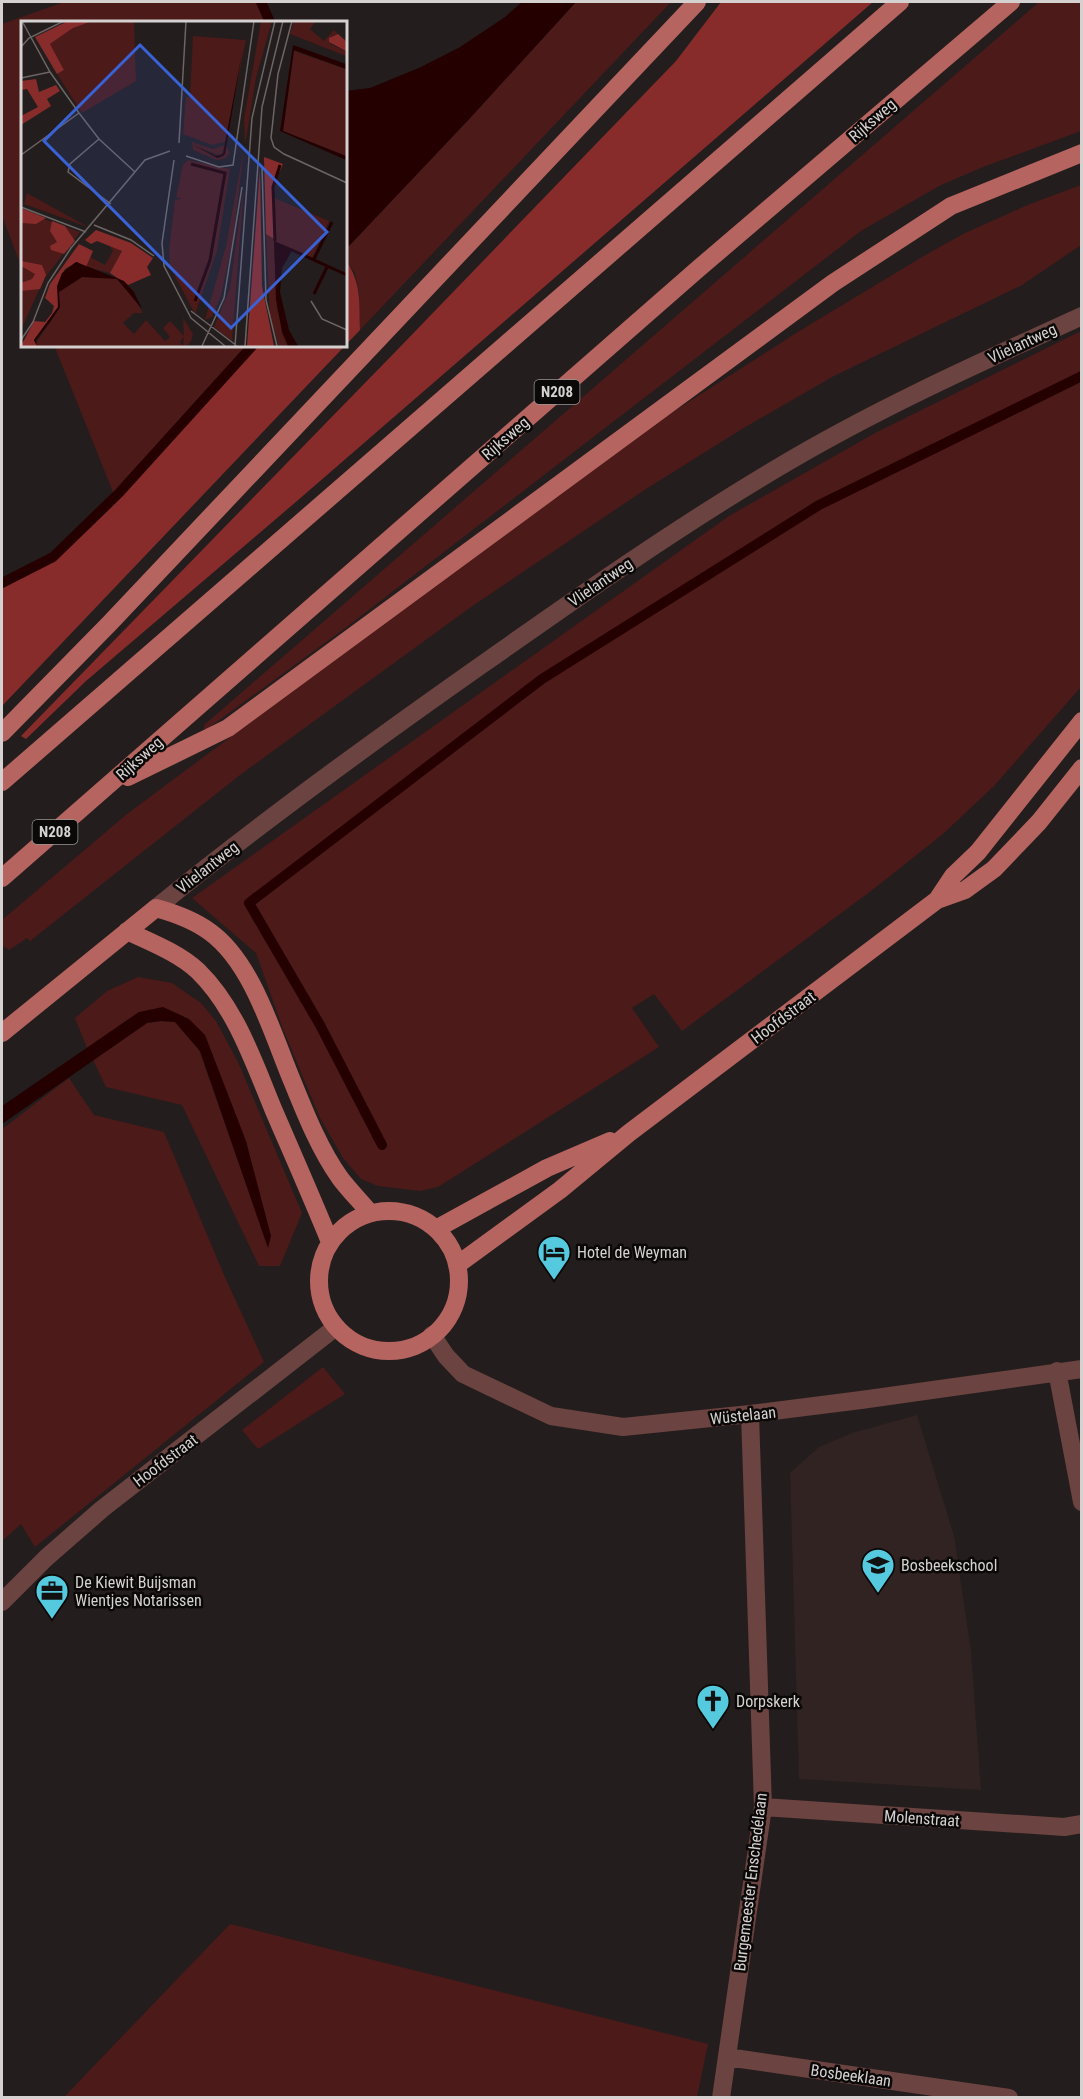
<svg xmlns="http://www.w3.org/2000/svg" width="1083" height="2099" viewBox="0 0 1083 2099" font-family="'Roboto Condensed',sans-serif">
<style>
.built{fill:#312322}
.green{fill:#4b1a19}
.forest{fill:#872c2b}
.water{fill:#240000}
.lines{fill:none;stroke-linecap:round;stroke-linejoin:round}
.stream{stroke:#240000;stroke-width:10}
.minor{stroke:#6b4340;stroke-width:18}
.major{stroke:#b5645f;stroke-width:18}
.labels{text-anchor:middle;stroke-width:5;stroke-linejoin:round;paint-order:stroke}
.shield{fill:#0b0808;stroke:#999595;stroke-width:1.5}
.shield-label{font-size:15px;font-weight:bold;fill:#d6d1d1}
.street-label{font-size:16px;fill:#d6d1d1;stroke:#0b0808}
.poi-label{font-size:16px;fill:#d6d1d1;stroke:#0b0808;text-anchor:start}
.inset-river{fill:none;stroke:#240000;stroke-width:3}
.inset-road{fill:none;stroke:#6b6565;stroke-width:1.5}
.view{fill:#3962d7;fill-opacity:0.15;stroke:#3962d7;stroke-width:3}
.inset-edge{fill:none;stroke:#d6d1d1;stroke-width:3}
</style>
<rect width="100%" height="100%" fill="#241d1d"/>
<!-- built -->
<path class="built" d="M 917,1415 L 954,1536 L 971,1651 L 981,1790 L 799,1779 L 790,1473 L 819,1447 L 852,1433 Z"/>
<!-- green -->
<path class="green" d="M 64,2 L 257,2 L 265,22 L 22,22 L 22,268 L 2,216 L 2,24 Z
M 576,2 L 671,2 L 360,330 L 359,293 L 355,273 L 345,259 L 345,237 L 349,246 L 472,116 Z
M 1039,2 L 1081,2 L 1081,131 L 983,167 L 939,186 L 861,231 L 344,629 L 207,729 L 204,729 L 204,725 Z
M 1081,185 L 1081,245 L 1022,285 L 834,376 L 742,429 L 646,489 L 471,607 L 240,775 L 30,941 L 27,938 L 9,950 L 2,945 L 2,920 L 127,814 L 577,479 L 665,417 L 801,330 L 927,254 L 963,234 L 1030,204 Z
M 1081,331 L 1081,687 L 994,786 L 943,834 L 871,891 L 682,1031 L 654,994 L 632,1008 L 659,1047 L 438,1187 L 420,1191 L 378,1186 L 361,1179 L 343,1158 L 320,1118 L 283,1029 L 256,953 L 192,898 L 729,516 L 875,433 Z
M 54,345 L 254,345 L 113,492 Z
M 138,977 L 172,983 L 201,1003 L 216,1021 L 238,1062 L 302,1213 L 280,1266 L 259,1266 L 182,1105 L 106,1087 L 93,1060 L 147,1023 L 161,1021 L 175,1022 L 199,1050 L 268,1247 L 189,1019 L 139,1012 L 87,1048 L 75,1018 L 107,991 Z
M 69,1078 L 94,1115 L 164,1132 L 224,1275 L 264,1362 L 35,1547 L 21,1524 L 2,1541 L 2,1129 Z
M 323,1367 L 345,1394 L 258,1449 L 242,1430 Z
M 230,1924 L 708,2044 L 697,2097 L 64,2097 Z"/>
<!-- forest -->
<path class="forest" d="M 721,2 L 873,2 L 297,501 L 86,681 L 26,739 L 21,736 L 400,347 L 676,61 Z
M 345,259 C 362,283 359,302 360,330 L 2,706 L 2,581 L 49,559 L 254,345 L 345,345 Z"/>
<!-- water -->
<path class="water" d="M 522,2 L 576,2 L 472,116 L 349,246 L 345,237 L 345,91 L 370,88 L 421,67 L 460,47 L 505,17 Z
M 163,1007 L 189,1019 L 205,1035 L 246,1141 L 271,1236 L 268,1248 L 200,1051 L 175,1022 L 161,1021 L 147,1023 L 2,1124 L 2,1106 L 139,1012 Z"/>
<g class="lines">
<!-- stream -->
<path class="stream" d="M 261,2 L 270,22
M 2,583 L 53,557 L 119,493 L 253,345
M 382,1145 L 320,1025 L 249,903 L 542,679 L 819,505 L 1082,376"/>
<!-- minor -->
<path class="minor" d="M 156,908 C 260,823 369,744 480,666 C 578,597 676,528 779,467 C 876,409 979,363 1082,316
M 432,1335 L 446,1356 L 463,1374 L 551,1416 L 623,1427 L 750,1414 L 861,1400 L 1082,1369
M 1057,1371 L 1082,1502
M 2,1602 L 46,1558 L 102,1509 L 336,1327
M 763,1807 L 1064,1827 L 1082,1824
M 727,2057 L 1009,2098
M 721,2098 L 763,1807 L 750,1414"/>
<!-- major -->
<path class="major" d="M 2,733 L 109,624 L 697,2
M 128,777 L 228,728 L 833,283 L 951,206 L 1082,153
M 2,782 L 900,2
M 2,878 L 698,269 L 1011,2
M 937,900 L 953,876 L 978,852 L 1082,721
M 127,931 C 150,942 179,953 198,971 C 236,1008 254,1063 274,1111 C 293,1155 312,1198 330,1242
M 2,1033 L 156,908 C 174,913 194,920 210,932 C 253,963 273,1036 293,1083 C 306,1115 320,1150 340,1178 C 349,1190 360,1201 370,1213
M319 1281a70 70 0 1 1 140 0a70 70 0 1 1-140 0Z
M 436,1229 L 547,1168 L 610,1141
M 457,1265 L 560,1190 L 629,1133 L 937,900 L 965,890 L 994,869 L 1039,822 L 1082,768"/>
</g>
<!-- icons -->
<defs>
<g id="hotel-pin" transform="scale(1.725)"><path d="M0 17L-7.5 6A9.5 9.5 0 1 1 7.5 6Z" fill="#55cadf" stroke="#0b0808"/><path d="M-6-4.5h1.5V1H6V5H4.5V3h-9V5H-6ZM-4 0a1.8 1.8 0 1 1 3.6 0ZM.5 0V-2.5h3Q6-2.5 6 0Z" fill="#111"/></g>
<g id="school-pin" transform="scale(1.725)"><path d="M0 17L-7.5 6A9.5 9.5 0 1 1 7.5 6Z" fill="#55cadf" stroke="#0b0808"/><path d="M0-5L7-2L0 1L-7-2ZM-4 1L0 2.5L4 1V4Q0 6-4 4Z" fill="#111"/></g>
<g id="office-pin" transform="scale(1.725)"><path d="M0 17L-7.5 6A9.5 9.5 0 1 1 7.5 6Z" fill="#55cadf" stroke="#0b0808"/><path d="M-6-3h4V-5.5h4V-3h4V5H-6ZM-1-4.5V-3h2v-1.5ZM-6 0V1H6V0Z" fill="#111"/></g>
<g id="church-pin" transform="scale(1.725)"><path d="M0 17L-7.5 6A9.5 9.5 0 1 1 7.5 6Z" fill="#55cadf" stroke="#0b0808"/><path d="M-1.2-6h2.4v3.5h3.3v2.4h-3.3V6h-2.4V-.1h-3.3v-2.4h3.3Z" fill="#111"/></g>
</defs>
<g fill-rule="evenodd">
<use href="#hotel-pin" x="554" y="1252"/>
<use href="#school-pin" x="878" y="1565"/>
<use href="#office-pin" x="52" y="1591"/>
<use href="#church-pin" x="713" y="1701"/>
</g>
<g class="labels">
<!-- shield labels -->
<g class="shield">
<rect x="534.5" y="380" width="45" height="24" rx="4.5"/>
<rect x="32.5" y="820" width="45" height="24" rx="4.5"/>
</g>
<g class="shield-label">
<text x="557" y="397">N208</text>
<text x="55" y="837">N208</text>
</g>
<!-- street labels -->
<g class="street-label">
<text transform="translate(872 120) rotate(-41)" y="6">Rijksweg</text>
<text transform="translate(1022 343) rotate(-25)" y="6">Vlielantweg</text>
<text transform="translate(505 438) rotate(-41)" y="6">Rijksweg</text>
<text transform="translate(600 582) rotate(-34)" y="6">Vlielantweg</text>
<text transform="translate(139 758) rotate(-42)" y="6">Rijksweg</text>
<text transform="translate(207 867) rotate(-38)" y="6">Vlielantweg</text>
<text transform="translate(783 1017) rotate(-37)" y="6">Hoofdstraat</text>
<text transform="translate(743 1415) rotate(-6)" y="6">Wüstelaan</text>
<text transform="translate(165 1460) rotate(-37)" y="6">Hoofdstraat</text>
<text transform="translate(922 1818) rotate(4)" y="6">Molenstraat</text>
<text transform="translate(750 1882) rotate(-83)" y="6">Burgemeester Enschedélaan</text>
<text transform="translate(851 2075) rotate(8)" y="6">Bosbeeklaan</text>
</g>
<!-- poi labels -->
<g class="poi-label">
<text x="577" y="1258">Hotel de Weyman</text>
<text x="901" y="1571">Bosbeekschool</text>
<text x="75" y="1588">De Kiewit Buijsman<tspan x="75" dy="18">Wientjes Notarissen</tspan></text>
<text x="736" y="1707">Dorpskerk</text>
</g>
</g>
<!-- overview -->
<g transform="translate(21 21)">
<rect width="326" height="326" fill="#241d1d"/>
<path d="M 72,0 L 113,0 L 115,60 L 61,92 L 36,53 L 43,49 L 29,23 L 52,7 ZM 240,0 L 251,0 L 235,57 L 224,124 L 223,98 ZM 273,0 L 295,0 L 289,8 L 303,20 L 313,9 L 317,13 L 311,15 L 309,23 L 325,30 L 325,35 L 269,13 ZM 172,15 L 225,19 L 204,121 L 191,124 L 162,113 L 165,76 L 169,76 ZM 273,30 L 325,48 L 325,135 L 262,110 ZM 171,121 L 192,128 L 204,124 L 200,135 L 172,124 L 199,137 L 204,133 L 205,125 L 209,132 L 203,138 L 196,139 L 172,129 ZM 223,127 L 212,219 L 200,275 L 191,296 L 184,299 L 205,225 ZM 167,139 L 209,148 L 196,230 L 174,293 L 149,246 L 148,229 L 154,179 L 160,178 L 155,176 L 162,144 ZM 223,164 L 211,320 L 193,306 L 209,267 ZM 6,172 L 67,206 L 3,183 ZM 253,177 L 308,200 L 291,237 L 253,220 L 256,288 L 267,325 L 258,325 L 249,297 L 245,213 L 253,218 ZM 0,190 L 59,211 L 23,258 L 0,309 ZM 87,223 L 101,230 L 89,252 L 65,246 L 69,236 L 84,244 L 92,230 ZM 63,255 L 94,257 L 107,267 L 122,292 L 113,292 L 102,302 L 113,313 L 125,299 L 144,320 L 149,316 L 142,307 L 149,300 L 163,315 L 162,297 L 172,313 L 170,320 L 166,325 L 162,325 L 163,316 L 159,321 L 161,325 L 0,325 L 15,322 L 38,288 L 38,271 Z" fill="#4b1a19"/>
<path d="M 47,0 L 72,0 L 52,7 L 29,23 L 43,49 L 36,53 L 14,16 ZM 317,13 L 325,20 L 325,30 L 308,21 L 308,17 ZM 15,58 L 18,71 L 35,64 L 39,70 L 26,78 L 30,85 L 0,104 L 0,95 L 17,86 L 6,68 L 0,69 L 0,60 ZM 243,136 L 262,143 L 252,165 L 253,218 L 245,213 ZM 239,147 L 241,265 L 253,325 L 226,325 ZM 0,187 L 25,197 L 15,203 L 0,202 ZM 31,200 L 44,205 L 54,220 L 43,233 L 30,229 L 29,225 L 36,221 L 29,210 ZM 75,209 L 110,222 L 132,237 L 126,246 L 130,254 L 107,264 L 89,252 L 101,230 L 76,220 L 70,223 L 64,219 ZM 58,223 L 72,230 L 65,246 L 56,241 L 44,248 L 37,263 L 37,286 L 13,319 L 16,325 L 0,325 L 13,300 L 24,301 L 31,292 L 33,285 L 24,277 L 29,263 ZM 0,240 L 21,244 L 25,254 L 19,268 L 0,270 L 0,262 L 11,258 L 14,253 L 0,245 Z" fill="#872c2b"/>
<path d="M 272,24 L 325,43 L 325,48 L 273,29 L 262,110 L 325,135 L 325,139 L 259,110 ZM 221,32 L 204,133 L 202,135 L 196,137 L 171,123 L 195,135 L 202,133 ZM 253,220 L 272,228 L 261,247 L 259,271 L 268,309 L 277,325 L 267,325 L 261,311 L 255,278 ZM 55,241 L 103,260 L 113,271 L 121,288 L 96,258 L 61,256 L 38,271 L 39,286 L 29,301 L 15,319 L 16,325 L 13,319 L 37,286 L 36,265 L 41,252 Z" fill="#240000"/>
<path class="inset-river" d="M 170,143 L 204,152 L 189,239 L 174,280M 254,220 L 252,166 L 259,144M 271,229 L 326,254M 293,238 L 311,201M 293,273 L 306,246"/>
<path class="inset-road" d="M 1,0 L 29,51 L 58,92 L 78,118 L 114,151M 271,0 L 257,53 L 250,117 L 253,126 L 263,133 L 326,162M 0,26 L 8,17 L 43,0M 0,57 L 29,51M 78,118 L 49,143 L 47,151 L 90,183M 158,122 L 165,0M 0,134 L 58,92M 165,135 L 198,146 L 212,144 L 233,0M 153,139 L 141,222 L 143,245 L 170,297 L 204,325M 241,146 L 245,279 L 256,325M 0,186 L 65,211M 73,204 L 110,219 L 133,235M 290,280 L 301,298 L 326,309M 170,290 L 216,325M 0,319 L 12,301 L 27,262 L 50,227 L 124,139 L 149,130M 181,325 L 203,277 L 221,166M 214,325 L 231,97 L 254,0M 224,325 L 241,86 L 262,0"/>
<path class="view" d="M 119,24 L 306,211 L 210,307 L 23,120 Z"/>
<rect width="326" height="326" class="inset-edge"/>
</g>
<!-- border -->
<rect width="1083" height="2099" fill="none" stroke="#d6d1d1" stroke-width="6"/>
</svg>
